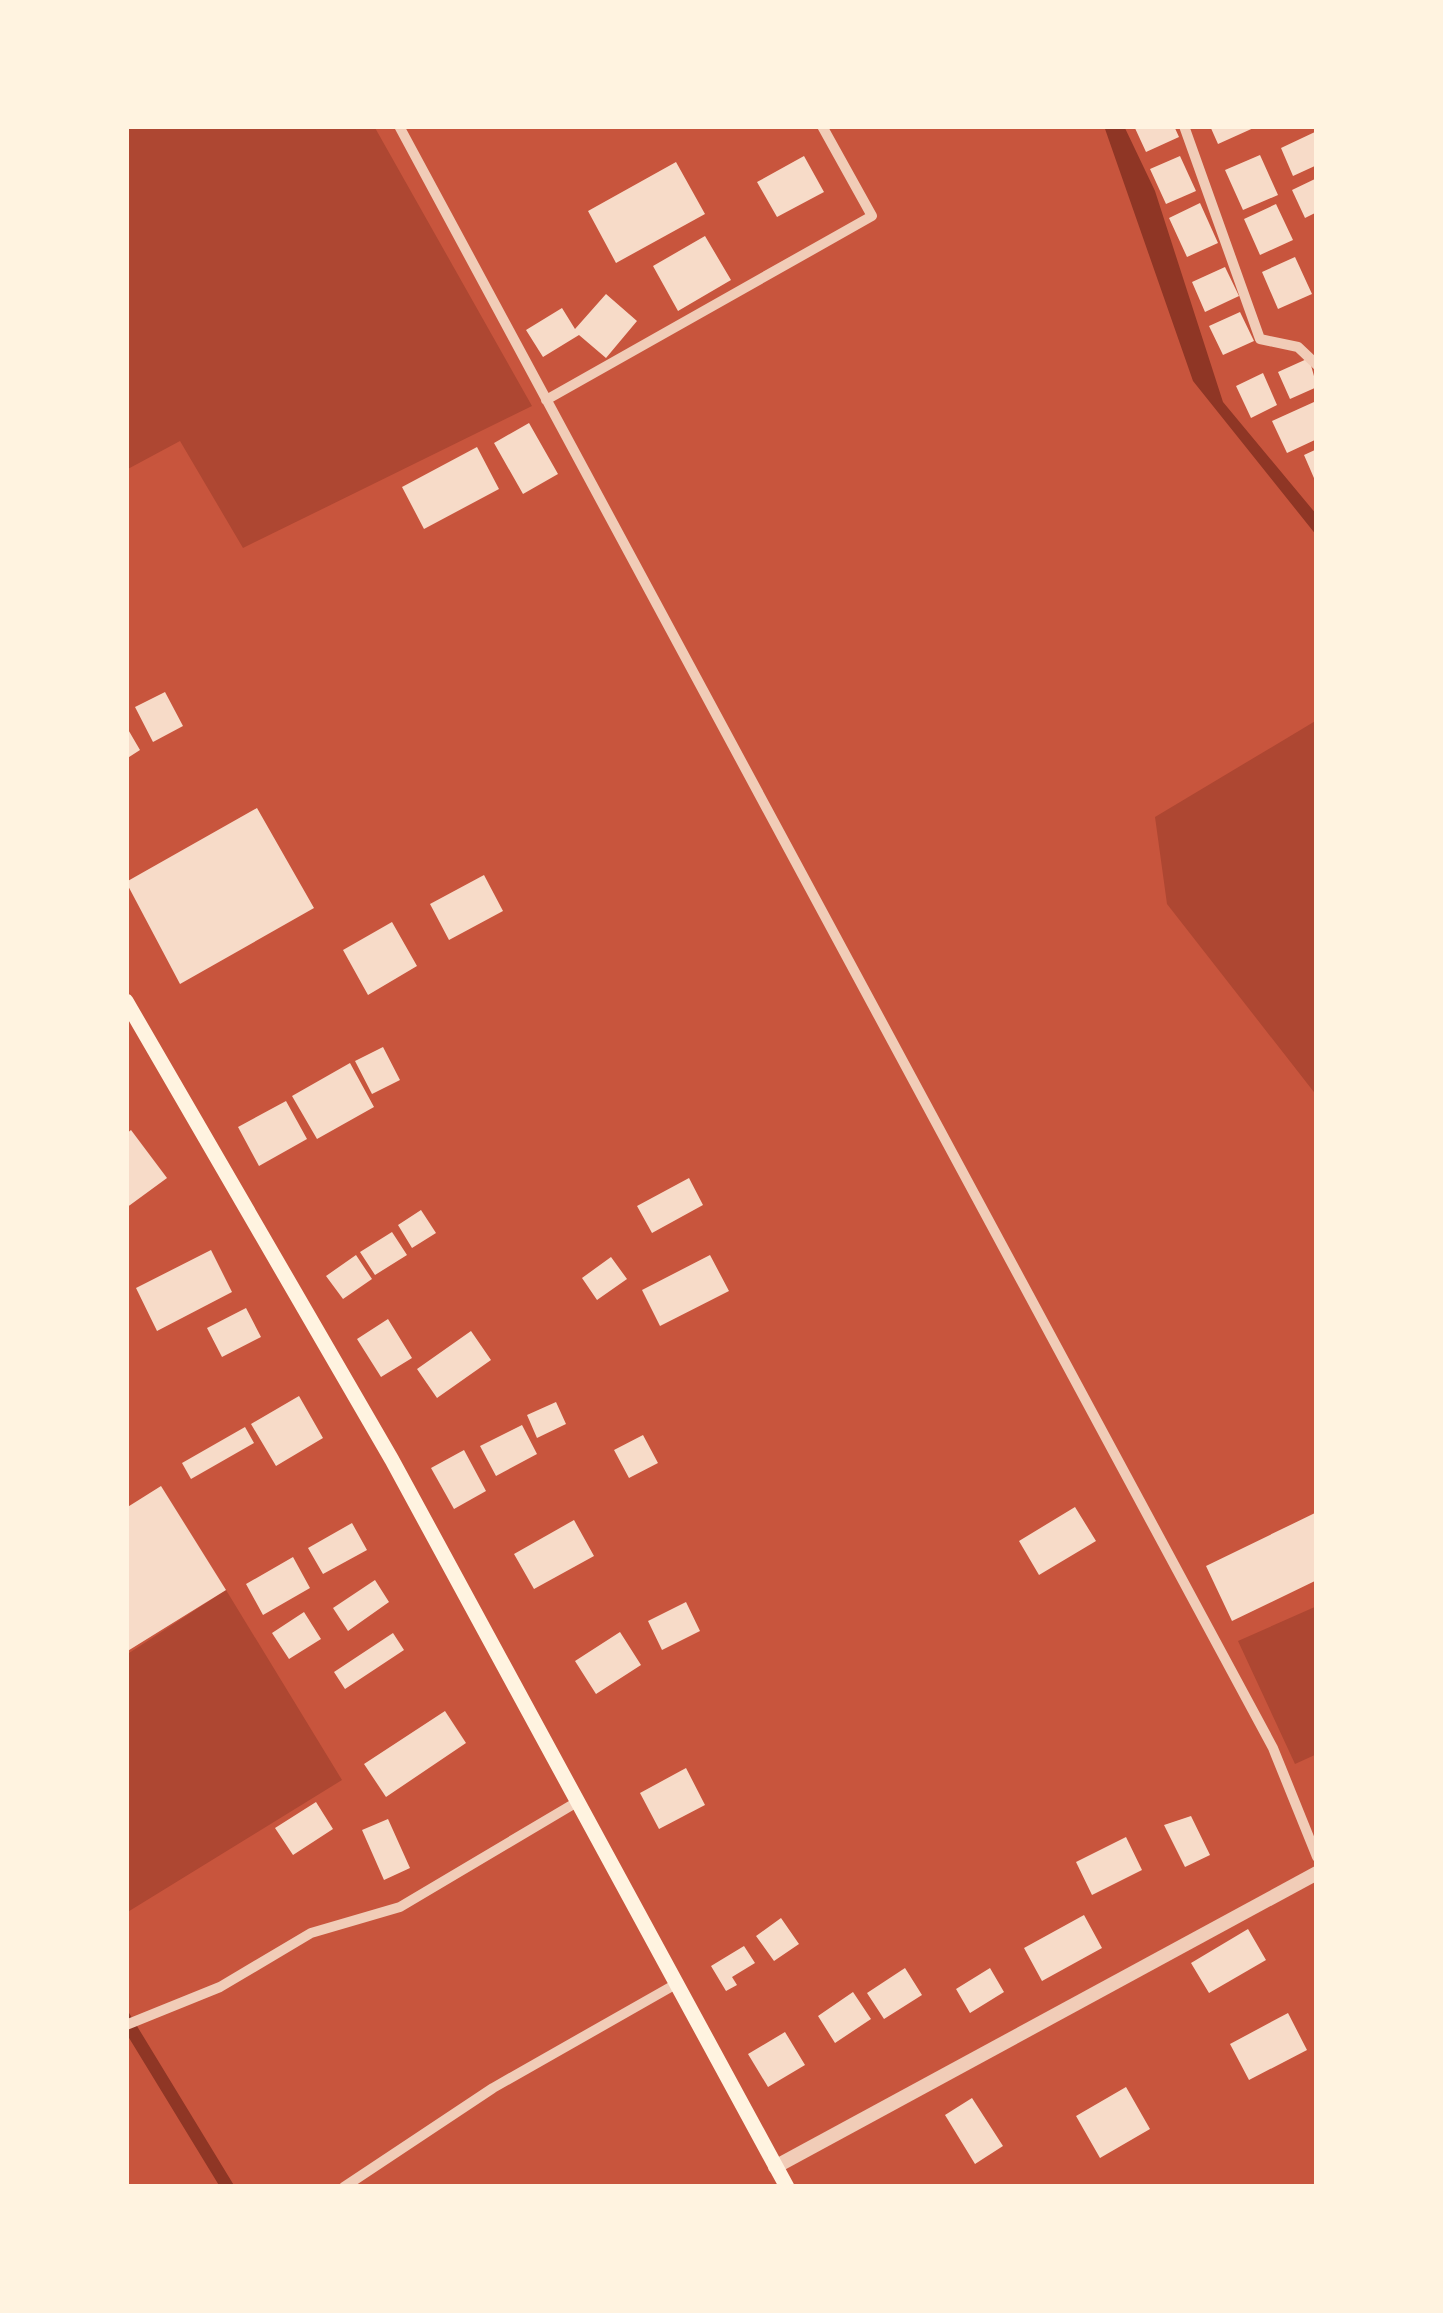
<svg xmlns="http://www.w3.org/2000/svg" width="1443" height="2313" viewBox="0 0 1443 2313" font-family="'Zilla Slab',serif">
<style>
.green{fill:#ae4732}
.water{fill:#8f3625}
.building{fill:#f7dbc8}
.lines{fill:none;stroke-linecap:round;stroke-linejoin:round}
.minor{stroke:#f1ccb7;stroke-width:10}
.tertiary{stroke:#f1ccb7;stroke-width:14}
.secondary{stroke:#fff3e0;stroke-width:15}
</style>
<rect width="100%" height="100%" fill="#c8553d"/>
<!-- green -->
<path class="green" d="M 126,126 L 374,126 L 532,406 L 243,548 L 180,441 L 126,470 Z
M 1317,720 L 1317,1096 L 1167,904 L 1155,817 Z
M 226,1590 L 342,1780 L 126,1913 L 126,1655 Z
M 1317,1606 L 1317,1754 L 1295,1764 L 1238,1641 Z"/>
<!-- water -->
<path class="water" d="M 1104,126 L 1124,126 L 1155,191 L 1223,402 L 1317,515 L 1317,536 L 1193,381 Z
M 126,2008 L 235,2187 L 220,2187 L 126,2033 Z"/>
<!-- building -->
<path class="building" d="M 1134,126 L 1174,126 L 1179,137 L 1146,152 Z
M 1210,126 L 1258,126 L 1218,144 Z
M 1317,131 L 1317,165 L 1293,176 L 1281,148 Z
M 1260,155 L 1278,195 L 1243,210 L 1225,170 Z
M 804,156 L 824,192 L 777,217 L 757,182 Z
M 1180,156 L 1196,191 L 1166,204 L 1150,169 Z
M 676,162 L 705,214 L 616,263 L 588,211 Z
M 1317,178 L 1317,212 L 1305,218 L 1292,190 Z
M 1200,203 L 1218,243 L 1187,257 L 1169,218 Z
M 1276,204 L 1293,240 L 1260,255 L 1244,219 Z
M 705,236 L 731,280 L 678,311 L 653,266 Z
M 1295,257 L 1312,294 L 1278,309 L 1262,272 Z
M 1225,267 L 1239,296 L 1205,312 L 1192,282 Z
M 606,294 L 637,321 L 606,358 L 579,335 L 543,357 L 526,330 L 562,308 L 575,329 Z
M 1240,312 L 1254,341 L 1223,355 L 1209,326 Z
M 1309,358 L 1317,387 L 1290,399 L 1278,372 Z
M 1263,373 L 1277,405 L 1251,418 L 1236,386 Z
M 1314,402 L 1317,439 L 1287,453 L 1272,421 Z
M 529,423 L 558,474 L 523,494 L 494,443 Z
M 477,447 L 499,489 L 424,529 L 402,487 Z
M 1317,449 L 1317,485 L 1304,455 Z
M 165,692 L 183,726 L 153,742 L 135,707 Z
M 126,726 L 140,750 L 126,759 Z
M 257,808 L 314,908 L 180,984 L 126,882 Z
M 484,875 L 503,911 L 449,940 L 430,904 Z
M 392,922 L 417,966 L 368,995 L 343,950 Z
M 383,1047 L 400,1080 L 372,1094 L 355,1061 Z
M 350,1063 L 374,1107 L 317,1139 L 292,1096 Z
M 286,1101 L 307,1139 L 259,1166 L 238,1127 Z
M 131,1130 L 167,1178 L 126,1208 L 126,1134 Z
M 689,1178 L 703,1205 L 652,1233 L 637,1206 Z
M 421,1210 L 436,1233 L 412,1248 L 398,1225 Z
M 392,1232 L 407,1255 L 375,1275 L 360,1252 Z
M 211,1250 L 232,1292 L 157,1331 L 136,1288 Z
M 356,1255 L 372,1279 L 343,1299 L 326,1276 Z
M 710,1255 L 729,1291 L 660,1326 L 642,1290 Z
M 611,1257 L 627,1279 L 597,1300 L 582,1278 Z
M 246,1308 L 261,1337 L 222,1357 L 207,1328 Z
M 388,1319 L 412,1358 L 381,1377 L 357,1339 Z
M 471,1331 L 491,1360 L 437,1398 L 417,1369 Z
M 299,1396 L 323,1438 L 276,1466 L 251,1424 Z
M 556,1402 L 566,1424 L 537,1438 L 527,1415 Z
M 522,1425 L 537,1454 L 496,1476 L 480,1446 Z
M 245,1427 L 254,1443 L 191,1479 L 182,1463 Z
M 643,1435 L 658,1463 L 629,1478 L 614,1450 Z
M 464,1450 L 486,1491 L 454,1509 L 431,1468 Z
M 161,1486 L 226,1590 L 126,1652 L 126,1508 Z
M 1075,1507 L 1096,1541 L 1039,1575 L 1019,1541 Z
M 1317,1512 L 1317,1580 L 1232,1621 L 1206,1566 Z
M 574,1520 L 594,1556 L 534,1589 L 514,1554 Z
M 352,1523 L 367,1550 L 323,1574 L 308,1548 Z
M 293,1557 L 310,1588 L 263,1615 L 246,1584 Z
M 375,1580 L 389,1602 L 348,1631 L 333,1608 Z
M 686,1602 L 700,1631 L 662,1650 L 648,1621 Z
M 304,1612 L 321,1639 L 289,1659 L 272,1633 Z
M 620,1632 L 641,1665 L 596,1694 L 575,1661 Z
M 393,1633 L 404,1650 L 345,1689 L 334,1672 Z
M 445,1711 L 466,1743 L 386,1797 L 364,1764 Z
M 686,1768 L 705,1805 L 659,1829 L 640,1793 Z
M 316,1802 L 333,1829 L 293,1855 L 275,1828 Z
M 1191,1816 L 1210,1855 L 1185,1867 L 1164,1825 Z
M 388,1819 L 410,1868 L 384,1880 L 362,1830 Z
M 1126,1837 L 1142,1870 L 1092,1895 L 1076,1862 Z
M 1084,1915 L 1102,1948 L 1042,1981 L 1024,1948 Z
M 781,1918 L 799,1944 L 774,1961 L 756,1936 Z
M 1248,1929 L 1266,1960 L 1209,1993 L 1191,1963 Z
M 744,1946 L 755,1963 L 732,1977 L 737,1985 L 726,1991 L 711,1966 Z
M 905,1968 L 922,1995 L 884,2019 L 867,1993 Z
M 990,1968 L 1004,1992 L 970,2013 L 956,1989 Z
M 853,1992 L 871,2019 L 835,2043 L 818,2016 Z
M 1288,2013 L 1307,2050 L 1249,2080 L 1230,2044 Z
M 785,2032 L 805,2065 L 768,2087 L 748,2054 Z
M 1126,2087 L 1150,2129 L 1100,2158 L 1076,2116 Z
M 972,2098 L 1003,2146 L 975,2164 L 945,2115 Z"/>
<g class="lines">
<!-- minor -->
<path class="minor" d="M 399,126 L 1273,1748 L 1317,1857
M 1184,126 L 1260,339 L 1298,347 L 1317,365
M 546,400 L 872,216 L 822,126
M 126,2025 L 220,1987 L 311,1933 L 400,1907 L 577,1802
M 344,2187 L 493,2088 L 676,1984"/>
<!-- tertiary -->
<path class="tertiary" d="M 775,2167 L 1317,1873"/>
<!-- secondary -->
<path class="secondary" d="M 126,1001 L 392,1460 L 787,2187"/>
</g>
<!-- border -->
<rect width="1443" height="2313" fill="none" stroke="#fff3e0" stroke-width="258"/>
</svg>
